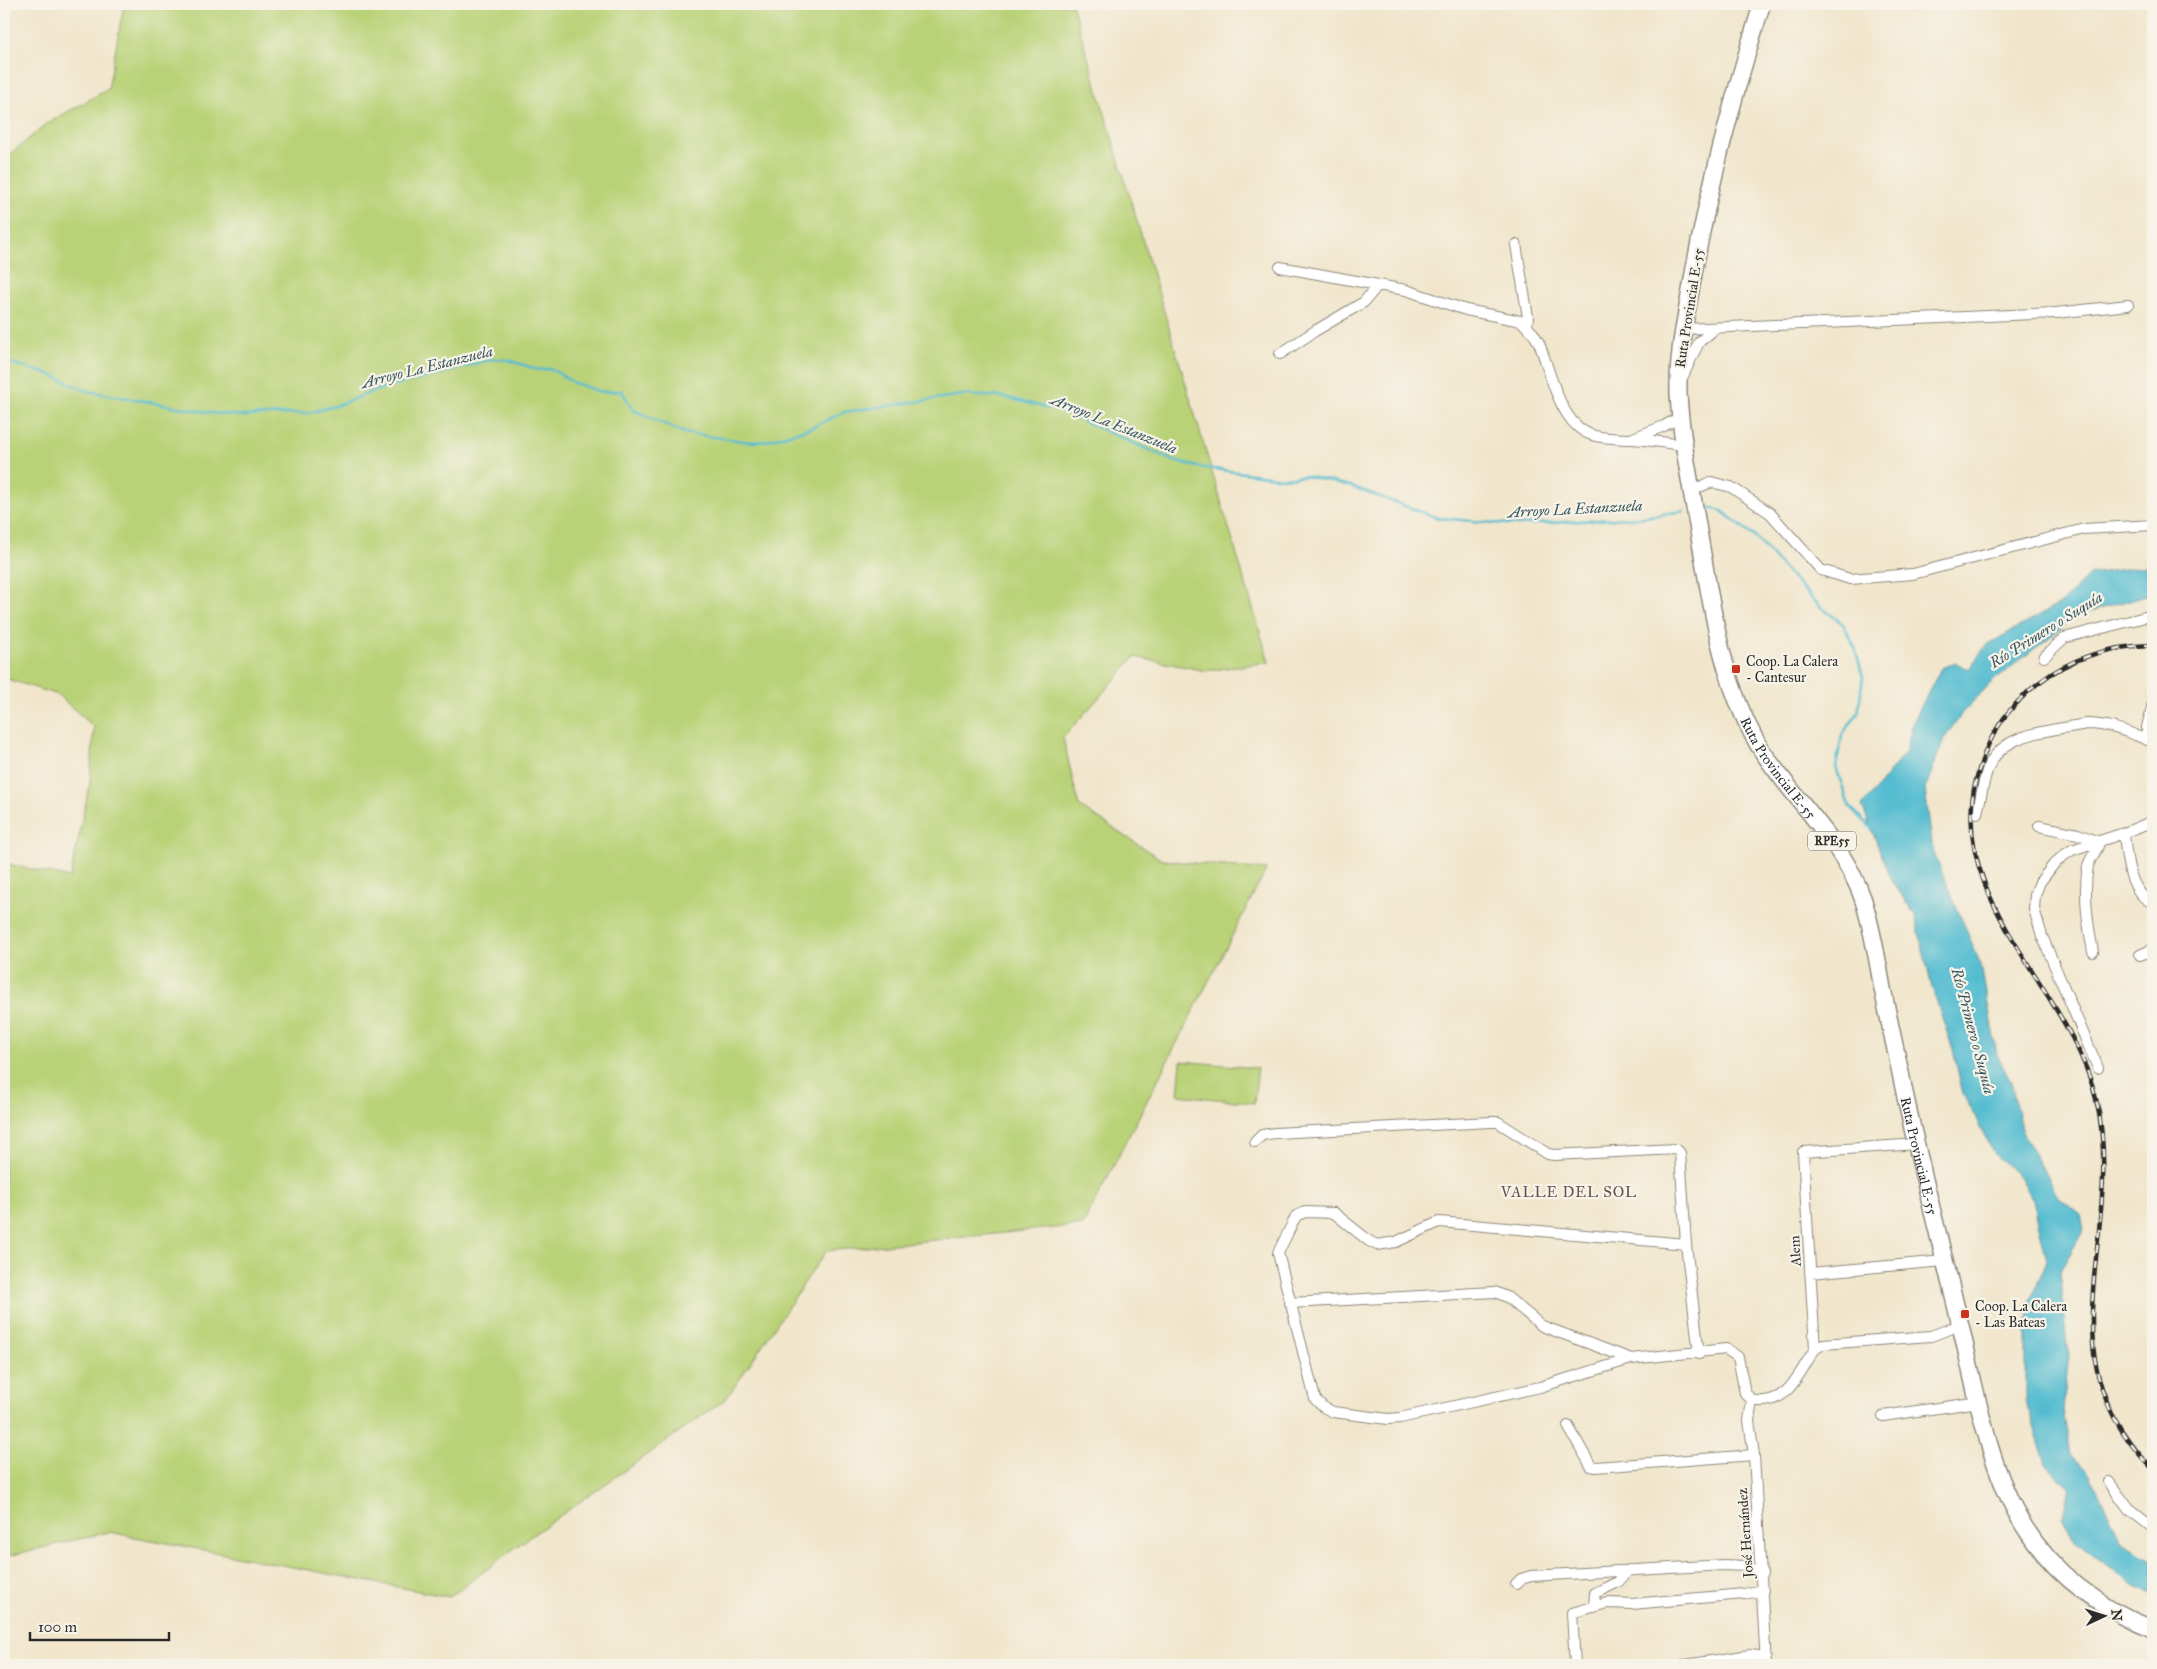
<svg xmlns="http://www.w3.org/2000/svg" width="2157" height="1669" viewBox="0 0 2157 1669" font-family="'IM FELL Great Primer',serif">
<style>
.green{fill:#b9d277;stroke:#727e51}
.water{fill:#53bcd0;stroke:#3f747e}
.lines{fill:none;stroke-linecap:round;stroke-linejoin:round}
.stream{stroke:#53bcd0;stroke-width:2.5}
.minor-casing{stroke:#8e887c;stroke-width:12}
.primary-casing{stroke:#8e887c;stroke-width:19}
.minor{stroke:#fff;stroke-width:10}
.primary{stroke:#fff;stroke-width:16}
.rail-casing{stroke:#2b2b2b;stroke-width:4.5}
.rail{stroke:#f7f3e8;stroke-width:2.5;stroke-dasharray:8;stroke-linecap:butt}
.poi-dot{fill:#c8321e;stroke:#f7f3e8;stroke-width:2}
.labels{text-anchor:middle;stroke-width:4.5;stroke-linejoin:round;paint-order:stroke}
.shield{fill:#f7f3e8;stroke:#686764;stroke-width:1}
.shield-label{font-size:12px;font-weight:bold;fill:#2b2b2b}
.street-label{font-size:14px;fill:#2b2b2b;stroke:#f7f3e8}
.poi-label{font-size:14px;fill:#2b2b2b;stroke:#f7f3e8;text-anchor:start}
.water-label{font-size:15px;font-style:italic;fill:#37565d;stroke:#f7f3e8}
.neighbourhood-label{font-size:15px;letter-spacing:1px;fill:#65504f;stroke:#f7f3e8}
</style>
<rect width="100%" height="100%" fill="#f7f3e8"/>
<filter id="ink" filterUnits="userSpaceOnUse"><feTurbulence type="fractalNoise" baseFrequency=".02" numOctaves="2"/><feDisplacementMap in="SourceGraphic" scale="10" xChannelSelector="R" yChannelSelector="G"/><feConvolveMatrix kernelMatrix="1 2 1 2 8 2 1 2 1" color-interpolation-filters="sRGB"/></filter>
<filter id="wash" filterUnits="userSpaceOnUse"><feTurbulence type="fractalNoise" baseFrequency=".0096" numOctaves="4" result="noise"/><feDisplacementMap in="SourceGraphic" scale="20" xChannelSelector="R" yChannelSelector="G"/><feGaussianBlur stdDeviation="1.12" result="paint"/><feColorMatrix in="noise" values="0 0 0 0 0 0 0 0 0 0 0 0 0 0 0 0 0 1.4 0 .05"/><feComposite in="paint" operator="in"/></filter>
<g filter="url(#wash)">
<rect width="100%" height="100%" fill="#f1e6cc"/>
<!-- green -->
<path class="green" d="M 124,4 L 1072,4 L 1269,662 L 1206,671 L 1135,657 L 1063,738 L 1079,806 L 1162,860 L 1266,870 L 1083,1225 L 826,1251 L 726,1399 L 520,1544 L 450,1597 L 109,1532 L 4,1557 L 4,863 L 70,878 L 90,782 L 94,727 L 58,695 L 4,678 L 4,159 L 48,123 L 108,89 Z
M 1181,1061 L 1258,1068 L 1254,1103 L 1178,1095 Z"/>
<!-- water -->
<path class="water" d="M 2153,565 L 2153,593 L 2077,616 L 1993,681 L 1962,713 L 1944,739 L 1925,789 L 1933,851 L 1981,965 L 1997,1055 L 2011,1082 L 2021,1129 L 2058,1197 L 2081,1215 L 2084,1230 L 2060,1271 L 2069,1354 L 2063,1410 L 2071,1454 L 2091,1475 L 2122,1543 L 2153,1561 L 2153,1593 L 2134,1586 L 2077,1541 L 2063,1516 L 2069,1488 L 2046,1464 L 2026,1401 L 2026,1329 L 2031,1300 L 2047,1260 L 2033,1201 L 2019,1176 L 1994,1154 L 1963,1094 L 1953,1050 L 1932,988 L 1915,915 L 1892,881 L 1862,806 L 1906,752 L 1912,724 L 1941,668 L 1956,663 L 1969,669 L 1985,646 L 2061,603 L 2090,574 Z"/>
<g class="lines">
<!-- stream -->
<path class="stream" d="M 4,361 L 51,375 L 87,391 L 212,413 L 245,416 L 308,413 L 335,406 L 382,388 L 432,376 L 492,359 L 509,360 L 539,370 L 551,369 L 574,383 L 602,392 L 622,391 L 633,410 L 685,433 L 750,442 L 766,441 L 813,427 L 844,412 L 963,395 L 1004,397 L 1063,412 L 1174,461 L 1198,467 L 1283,478 L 1306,476 L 1350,486 L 1438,518 L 1519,525 L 1644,517 L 1684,511
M 1701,509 L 1709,508 L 1722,511 L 1755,537 L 1796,582 L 1821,607 L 1843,624 L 1855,648 L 1863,677 L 1858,713 L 1842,735 L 1836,767 L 1849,806 L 1872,829"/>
</g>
</g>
<g filter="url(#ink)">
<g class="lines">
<!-- minor casing -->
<g class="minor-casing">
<path id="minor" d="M 1516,245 L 1528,317 L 1527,327
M 1280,267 L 1378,285
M 1683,329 L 2056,313 L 2128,305
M 1280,354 L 1315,331 L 1364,302 L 1378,285 L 1406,290 L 1466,310 L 1521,321 L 1533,333 L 1539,343 C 1548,366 1554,394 1567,414 C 1585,442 1604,437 1631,439 C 1649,440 1667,443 1684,445
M 1683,376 L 1699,342 L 1716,328
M 1633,438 L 1664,426 L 1680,417
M 1691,491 L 1711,482 L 1731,487 L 1770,513 L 1821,570 L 1850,579 L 1913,574 L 2084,529 L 2153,525
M 2044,657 L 2064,638 L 2153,615
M 2147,740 L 2147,727 L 2153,703
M 1977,813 C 1981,798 1983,782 1988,768 C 2003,731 2052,731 2086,724 C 2111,724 2130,733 2153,742
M 2039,826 L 2078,834 L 2099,842 C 2098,851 2090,857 2088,866 C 2083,893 2088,925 2093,952
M 2124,833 C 2126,856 2129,893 2153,903
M 2140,955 L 2153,949
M 2098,1068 L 2042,936 L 2034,909 L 2035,895 L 2040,882 L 2054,864 L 2063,856 L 2072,850 L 2124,833 L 2153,821
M 1255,1142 L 1262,1135 L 1275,1133 L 1491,1122 L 1498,1122 L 1548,1154 L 1554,1155 L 1676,1149 L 1680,1153 L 1686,1244 L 1699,1354
M 1686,1244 L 1439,1222 L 1396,1242 L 1377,1245 L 1369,1241 L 1334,1213 L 1305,1212 L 1296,1216 L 1278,1253 L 1315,1399 L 1323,1407 L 1333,1412 L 1388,1419 L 1400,1418 L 1540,1387 L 1631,1359 L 1726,1349 L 1738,1357 L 1745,1393 L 1752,1400 C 1787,1408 1798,1374 1815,1349 L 1823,1344 L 1931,1336 L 1960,1325
M 1810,1273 L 1944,1261
M 1290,1303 L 1495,1292 L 1507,1297 L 1542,1326 L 1631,1359
M 1815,1349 L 1803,1152 L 1917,1144
M 1752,1400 L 1749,1421 L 1754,1455 L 1766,1665
M 1883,1416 L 1979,1402
M 1568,1426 L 1591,1466 L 1596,1467 L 1754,1455
M 2109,1482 L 2129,1509 L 2153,1528
M 1516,1584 L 1521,1579 L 1531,1576 L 1724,1565 L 1745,1566 L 1762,1573
M 1594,1607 L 1595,1593 L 1618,1582 L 1629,1570
M 1575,1665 L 1572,1613 L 1607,1603 L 1632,1604 L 1744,1594 L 1763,1590
M 1685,1665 L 1750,1655 L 1766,1657"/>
</g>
<!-- primary casing -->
<g class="primary-casing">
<g id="primary">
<path id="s1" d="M 1762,4 C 1733,97 1707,191 1691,288 C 1684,326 1676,363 1679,402 C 1682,446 1692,490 1699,534 C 1712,607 1721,681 1759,746 C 1792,799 1842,839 1863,899 C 1872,927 1877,957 1882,986 C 1889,1021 1897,1055 1904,1090 C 1921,1171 1943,1251 1962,1332 C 1977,1396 1989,1469 2024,1526 C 2054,1575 2100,1608 2153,1629"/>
</g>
</g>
<!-- minor -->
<use href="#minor" class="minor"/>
<!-- primary -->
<use href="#primary" class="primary"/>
<!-- rail casing -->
<g class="rail-casing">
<path id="rail" d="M 2153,645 C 2099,646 2050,665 2014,706 C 1995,726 1983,753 1976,780 C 1946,901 2070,988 2096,1099 C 2128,1231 2037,1354 2153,1469"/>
</g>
<!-- rail -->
<use href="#rail" class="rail"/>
</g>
</g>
<!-- markers -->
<g class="poi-dot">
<rect x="1731" y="664" width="10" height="10" rx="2.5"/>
<rect x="1960" y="1309" width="10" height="10" rx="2.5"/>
</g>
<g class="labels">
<!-- shield labels -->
<rect class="shield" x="1808" y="831.5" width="48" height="19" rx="4"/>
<g class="shield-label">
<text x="1832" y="845">RPE55</text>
</g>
<!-- street labels -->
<g class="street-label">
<text transform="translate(1689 308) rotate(-81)" y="5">Ruta Provincial E-55</text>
<text dy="5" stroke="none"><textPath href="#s1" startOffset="792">Ruta Provincial E-55</textPath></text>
<text dy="5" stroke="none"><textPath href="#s1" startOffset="1212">Ruta Provincial E-55</textPath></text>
<text transform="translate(1795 1251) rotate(-93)" y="5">Alem</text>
<text transform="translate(1745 1533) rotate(-94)" y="5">José Hernández</text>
</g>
<!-- poi labels -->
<g class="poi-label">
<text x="1746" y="666">Coop. La Calera<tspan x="1746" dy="16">- Cantesur</tspan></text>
<text x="1975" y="1311">Coop. La Calera<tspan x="1975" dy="16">- Las Bateas</tspan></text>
</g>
<!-- water labels -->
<g class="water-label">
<text transform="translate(427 367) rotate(-14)" y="5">Arroyo La Estanzuela</text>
<text transform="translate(1114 424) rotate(22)" y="5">Arroyo La Estanzuela</text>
<text transform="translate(1575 509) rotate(-3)" y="5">Arroyo La Estanzuela</text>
<text transform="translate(2046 630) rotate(-32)" y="5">Río Primero o Suquía</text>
<text transform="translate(1973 1031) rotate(75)" y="5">Río Primero o Suquía</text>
</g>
<!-- neighbourhood labels -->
<g class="neighbourhood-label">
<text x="1569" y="1197">VALLE DEL SOL</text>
</g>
</g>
<!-- margin -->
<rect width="2157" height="1669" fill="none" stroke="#f7f3e8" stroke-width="20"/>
<!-- north arrow -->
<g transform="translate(2104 1616) rotate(86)" stroke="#f7f3e8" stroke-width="4" paint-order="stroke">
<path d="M0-4L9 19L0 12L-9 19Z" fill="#2b2b2b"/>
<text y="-8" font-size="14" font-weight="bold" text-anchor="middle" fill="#2b2b2b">N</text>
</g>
<!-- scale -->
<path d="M30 1632v8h139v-8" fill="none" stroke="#2b2b2b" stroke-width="2.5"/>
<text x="38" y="1632" font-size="15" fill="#2b2b2b" stroke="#f7f3e8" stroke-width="4" paint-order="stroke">100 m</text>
</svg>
